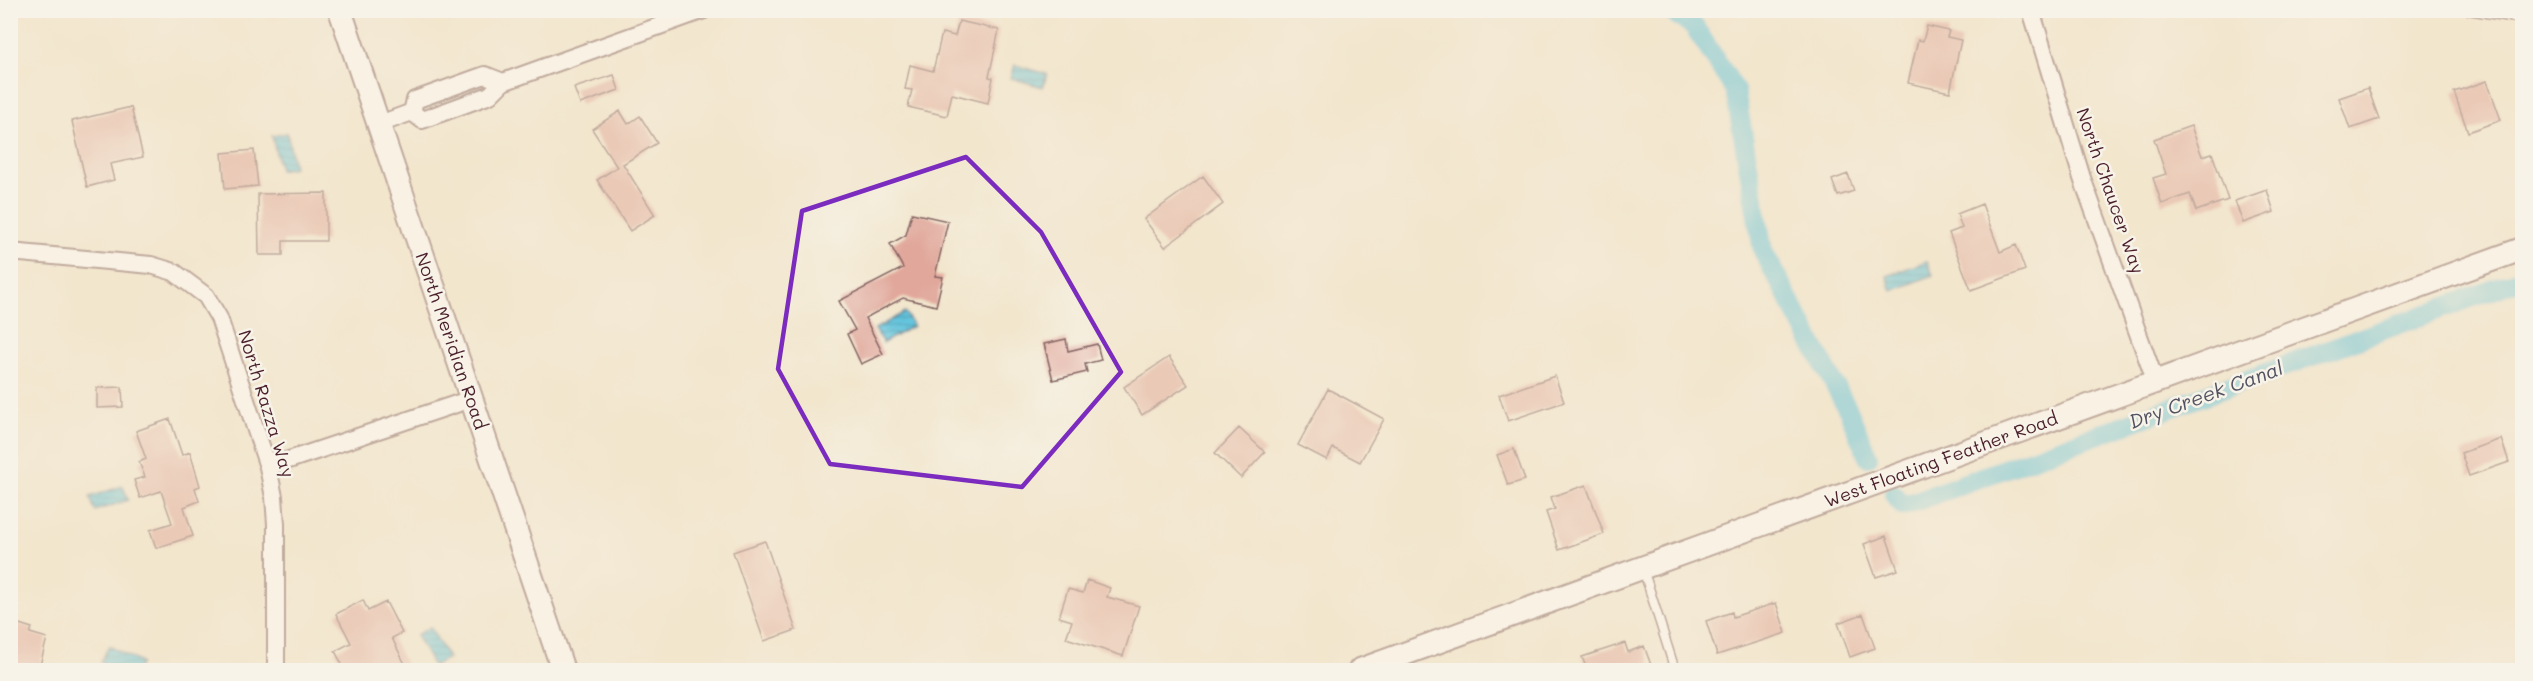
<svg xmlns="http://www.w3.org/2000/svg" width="2533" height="681" viewBox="0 0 2533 681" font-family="Mali,sans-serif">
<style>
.water{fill:url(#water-rules);stroke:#567284;stroke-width:1.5}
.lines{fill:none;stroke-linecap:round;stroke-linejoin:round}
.canal{stroke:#61c5de;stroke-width:20}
.building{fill:#e1a79b}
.lane-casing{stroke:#856564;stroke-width:11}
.street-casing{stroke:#856564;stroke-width:20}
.secondary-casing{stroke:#856564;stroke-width:26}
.lane{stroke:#fff;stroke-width:8}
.street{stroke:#fff;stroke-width:16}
.secondary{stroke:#fff;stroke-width:22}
.marked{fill:none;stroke:#7b2cbf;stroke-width:4.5;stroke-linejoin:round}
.labels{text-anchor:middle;stroke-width:5;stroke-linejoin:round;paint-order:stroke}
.street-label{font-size:18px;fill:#4a1f2b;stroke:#f7f3e8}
.water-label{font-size:20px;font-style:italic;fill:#515161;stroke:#f7f3e8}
</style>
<defs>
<pattern id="water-rules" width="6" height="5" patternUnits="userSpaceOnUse" patternTransform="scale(1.5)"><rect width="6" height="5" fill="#61c5de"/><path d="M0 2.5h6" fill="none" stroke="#529fb4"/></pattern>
</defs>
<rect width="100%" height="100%" fill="#f7f3e8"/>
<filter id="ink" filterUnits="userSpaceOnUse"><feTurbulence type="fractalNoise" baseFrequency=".0167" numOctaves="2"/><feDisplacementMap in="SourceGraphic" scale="12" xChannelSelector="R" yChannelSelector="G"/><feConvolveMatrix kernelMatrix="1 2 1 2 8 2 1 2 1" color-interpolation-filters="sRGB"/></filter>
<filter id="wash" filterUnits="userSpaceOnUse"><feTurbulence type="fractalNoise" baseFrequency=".008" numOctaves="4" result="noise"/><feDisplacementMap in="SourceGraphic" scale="24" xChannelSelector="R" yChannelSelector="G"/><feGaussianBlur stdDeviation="1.35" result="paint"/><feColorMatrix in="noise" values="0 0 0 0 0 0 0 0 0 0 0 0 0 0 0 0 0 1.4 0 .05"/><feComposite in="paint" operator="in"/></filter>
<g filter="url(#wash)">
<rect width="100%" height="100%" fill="#f2e6cd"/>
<!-- water -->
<path class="water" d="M 1015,65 L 1047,74 L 1043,87 L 1011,78 Z
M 287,133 L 294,167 L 280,170 L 272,136 Z
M 1927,261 L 1933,275 L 1892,291 L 1887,276 Z
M 905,312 L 913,326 L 883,343 L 875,329 Z
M 123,486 L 128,500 L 95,511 L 90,497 Z
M 430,627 L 448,658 L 433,666 L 416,635 Z
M 109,646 L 141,663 L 137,670 L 117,670 L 101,662 Z"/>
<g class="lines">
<!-- canal -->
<path class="canal" d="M 1669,10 L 1694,26 L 1735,90 L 1763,251 L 1848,410 L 1868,457
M 1894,494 L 1903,506 L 2522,279"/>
</g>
<g id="blocks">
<!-- building -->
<path class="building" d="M 959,21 L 999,30 L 989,77 L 993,78 L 988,103 L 952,94 L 947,116 L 908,107 L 912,90 L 905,89 L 910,65 L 933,71 L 942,33 L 955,36 Z
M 1927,26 L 1949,31 L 1947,37 L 1961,40 L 1950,92 L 1908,83 L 1918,40 L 1923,41 Z
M 614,75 L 619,90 L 580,104 L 574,88 Z
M 2487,81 L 2501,120 L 2468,132 L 2454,92 Z
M 2368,88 L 2379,119 L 2350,129 L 2339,98 Z
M 131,107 L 143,157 L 110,164 L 114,180 L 87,187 L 72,121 Z
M 620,111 L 628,124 L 640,116 L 657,143 L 623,164 L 655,215 L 630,231 L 597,180 L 617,167 L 592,129 Z
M 2191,126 L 2202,156 L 2212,153 L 2228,200 L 2196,211 L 2190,194 L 2162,204 L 2153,178 L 2166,174 L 2154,139 Z
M 254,150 L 258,186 L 225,189 L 222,153 Z
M 1848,174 L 1854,191 L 1838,196 L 1832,180 Z
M 1203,176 L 1223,204 L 1165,247 L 1144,219 Z
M 2267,190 L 2274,212 L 2243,223 L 2235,201 Z
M 326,193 L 326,241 L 283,241 L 283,255 L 259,255 L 258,194 Z
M 1982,204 L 2000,252 L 2016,245 L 2025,270 L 1971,290 L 1949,233 L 1962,228 L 1957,214 Z
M 912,213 L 948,221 L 935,276 L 943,277 L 936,306 L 903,298 L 865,318 L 883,354 L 861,364 L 847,334 L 855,330 L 839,301 L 903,268 L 890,244 L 906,235 Z
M 1066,339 L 1068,351 L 1097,344 L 1101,360 L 1085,364 L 1087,372 L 1053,380 L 1044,344 Z
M 1169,357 L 1188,385 L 1142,415 L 1124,387 Z
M 1555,376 L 1564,402 L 1508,421 L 1499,395 Z
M 122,387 L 123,407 L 97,408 L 97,388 Z
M 1328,389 L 1384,419 L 1360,462 L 1333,448 L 1327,460 L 1298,445 Z
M 170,419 L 182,455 L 190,452 L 200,486 L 195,488 L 199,501 L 184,507 L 193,536 L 156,548 L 150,530 L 172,523 L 161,491 L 140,498 L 134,480 L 145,477 L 139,462 L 146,459 L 136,431 Z
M 1239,428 L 1265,452 L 1241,478 L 1215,453 Z
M 2501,439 L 2509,462 L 2469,476 L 2461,453 Z
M 1514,449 L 1525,480 L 1508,485 L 1497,455 Z
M 1586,485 L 1604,534 L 1559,550 L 1546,512 L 1555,509 L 1551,497 Z
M 1886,536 L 1898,570 L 1876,577 L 1864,544 Z
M 765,541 L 796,630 L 764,641 L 733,552 Z
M 1087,580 L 1110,588 L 1107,597 L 1139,606 L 1123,656 L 1066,638 L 1072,621 L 1059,617 L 1068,589 L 1083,593 Z
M 363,600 L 368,611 L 386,602 L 402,633 L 392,638 L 408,670 L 345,670 L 335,651 L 351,643 L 336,614 Z
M 1776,603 L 1786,633 L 1717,655 L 1706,621 L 1732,612 L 1733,617 Z
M 1863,614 L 1875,648 L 1850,657 L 1838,623 Z
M 10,621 L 32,628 L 30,633 L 47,638 L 39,669 L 23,665 L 21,670 L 10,670 Z
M 1625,643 L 1628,652 L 1644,646 L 1651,665 L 1635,670 L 1587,670 L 1582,657 Z"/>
</g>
</g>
<g filter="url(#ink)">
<use href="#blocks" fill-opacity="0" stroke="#856564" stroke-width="1.5"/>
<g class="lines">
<!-- lane casing -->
<g class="lane-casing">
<path id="lane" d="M 2468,10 L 2522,19
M 1643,569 L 1675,670"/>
</g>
<!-- street casing -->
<g class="street-casing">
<path id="street" d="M 2031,10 L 2082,178 L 2156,383
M 503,82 L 485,75 L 415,100 L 412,112 L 422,120 L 490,95 L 503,82 L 704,10
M 377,125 L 412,112
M 10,252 L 151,265 L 174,272 L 206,296 L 219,318 L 268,467 L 274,497 L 276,524 L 276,670
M 268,467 L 471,399"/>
</g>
<!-- secondary casing -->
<g class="secondary-casing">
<path id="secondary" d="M 340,10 L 563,670
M 1360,670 L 2522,249"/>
</g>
<!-- lane -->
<use href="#lane" class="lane"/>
<!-- street -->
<use href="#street" class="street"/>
<!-- secondary -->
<use href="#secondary" class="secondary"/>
</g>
</g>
<!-- marked area -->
<path d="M0 0H2533V681H0ZM 966,157 L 1041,232 L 1121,372 L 1022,487 L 830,464 L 778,369 L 802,211 Z" fill="#f2e6cd" fill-opacity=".55" fill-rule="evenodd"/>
<path class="marked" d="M 966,157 L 1041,232 L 1121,372 L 1022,487 L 830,464 L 778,369 L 802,211 Z"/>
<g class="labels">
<!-- street labels -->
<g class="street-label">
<text transform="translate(2110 191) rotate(71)" y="6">North Chaucer Way</text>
<text transform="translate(451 341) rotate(71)" y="6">North Meridian Road</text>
<text transform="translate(266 404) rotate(73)" y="6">North Razza Way</text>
<text transform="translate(1941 460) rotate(-20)" y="6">West Floating Feather Road</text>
</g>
<!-- water labels -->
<g class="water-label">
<text transform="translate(2206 395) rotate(-20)" y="7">Dry Creek Canal</text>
</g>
</g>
<!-- margin -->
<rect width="2533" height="681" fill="none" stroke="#f7f3e8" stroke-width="36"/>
</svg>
